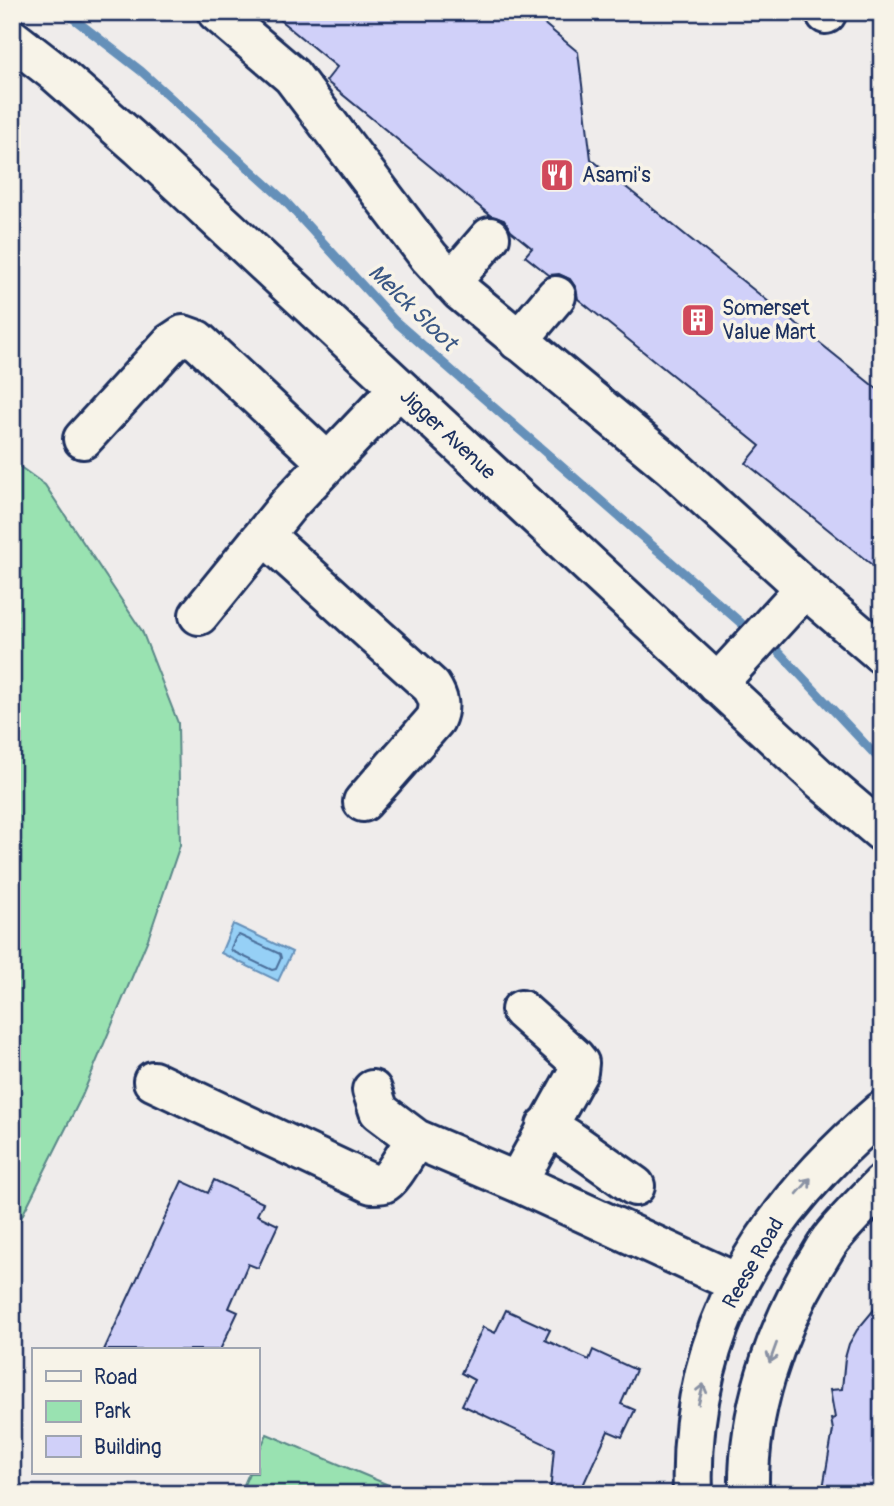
<svg xmlns="http://www.w3.org/2000/svg" width="894" height="1506" viewBox="0 0 894 1506" font-family="Pangolin,sans-serif">
<style>
.green{fill:#99e2b1;stroke:#5a8888;stroke-width:2}
.water{fill:#96d0f6;stroke:#6590b9;stroke-width:2}
.lines{fill:none;stroke-linecap:round;stroke-linejoin:round}
.shore{stroke:#4c6f9b;stroke-width:2}
.stream{stroke:#6590b9;stroke-width:9}
.building{fill:#d0d0f9;stroke:#1b2f5e;stroke-width:2}
.minor-casing{stroke:#1b2f5e;stroke-width:44}
.minor{stroke:#f7f3e8;stroke-width:38}
.oneway{stroke:#8991a3}
.labels{text-anchor:middle;stroke-width:7;stroke-linejoin:round;paint-order:stroke}
.poi-label{font-size:21px;fill:#1b2f5e;stroke:#f7f3e8;text-anchor:start}
.street-label{font-size:21px;fill:#1b2f5e;stroke:#f7f3e8}
.water-label{font-size:23px;font-style:italic;fill:#3a5784;stroke:#f7f3e8}
</style>
<rect width="100%" height="100%" fill="#efeceb"/>
<filter id="ink" filterUnits="userSpaceOnUse"><feTurbulence type="fractalNoise" baseFrequency=".0143" numOctaves="2"/><feDisplacementMap in="SourceGraphic" scale="14" xChannelSelector="R" yChannelSelector="G"/><feConvolveMatrix kernelMatrix="1 2 1 2 8 2 1 2 1" color-interpolation-filters="sRGB"/></filter>
<g filter="url(#ink)">
<!-- green -->
<path class="green" d="M 12,461 L 45,485 L 142,631 L 178,723 L 180,845 L 148,939 L 82,1096 L 12,1236 Z
M 267,1434 L 386,1484 L 333,1494 L 240,1494 L 249,1473 L 257,1473 L 257,1455 Z"/>
<!-- water -->
<path class="water" d="M 233,924 L 292,952 L 278,981 L 221,953 Z"/>
<g class="lines">
<!-- shore -->
<path class="shore" d="M 239,935 L 280,954 L 281,958 L 276,969 L 272,970 L 232,951 L 231,948 L 236,937 Z"/>
<!-- stream -->
<path class="stream" d="M 65,12 L 141,71 L 285,201 L 395,321 L 741,623
M 776,649 L 882,762"/>
</g>
<!-- building -->
<path class="building" d="M 270,12 L 530,12 L 578,52 L 591,159 L 882,393 L 882,573 L 746,463 L 760,446 L 578,299 L 576,288 L 570,279 L 559,274 L 549,275 L 525,256 L 532,248 L 511,231 L 504,220 L 491,216 L 326,81 L 337,67 Z
M 214,1180 L 263,1203 L 257,1215 L 278,1225 L 258,1268 L 248,1264 L 229,1308 L 238,1312 L 220,1350 L 104,1350 L 182,1181 L 208,1193 Z
M 882,1300 L 882,1494 L 822,1494 L 833,1430 L 831,1419 L 835,1418 L 830,1390 L 842,1389 L 845,1358 L 849,1344 L 857,1330 Z
M 506,1310 L 550,1330 L 545,1340 L 589,1360 L 593,1350 L 636,1370 L 621,1404 L 635,1410 L 622,1437 L 608,1431 L 579,1494 L 550,1494 L 554,1448 L 462,1405 L 474,1380 L 461,1373 L 483,1327 L 495,1333 Z"/>
<g class="lines">
<!-- minor casing -->
<g class="minor-casing">
<path id="minor" d="M 217,12 L 292,76 L 429,257 L 460,291 L 672,467 L 805,588 L 882,654
M 826,14 L 827,12
M 12,39 L 57,74 L 140,147 L 821,780 L 882,832
M 451,282 L 490,237
M 518,341 L 556,296
M 83,439 L 171,343 L 183,335 L 197,340 L 327,462
M 264,535 L 431,686 C 439,698 441,707 435,720 L 363,802
M 199,615 L 289,504 L 399,388
M 717,684 L 805,588
M 521,1010 L 575,1058 L 579,1063 L 578,1072 L 517,1182 L 737,1283
M 153,1081 L 372,1184 C 374,1184 383,1184 384,1183 C 392,1180 409,1148 416,1139 L 517,1182
M 372,1090 L 379,1111 L 416,1139
M 546,1126 L 567,1138 L 635,1186
M 693,1494 C 687,1330 762,1214 882,1111
M 749,1494 C 747,1414 774,1334 814,1266 C 820,1257 825,1247 831,1239 C 847,1219 865,1202 882,1184"/>
</g>
<!-- minor -->
<use href="#minor" class="minor"/>
</g>
<!-- one-way arrows -->
<defs><path id="oneway-shaft" d="M-6 0H5M1.5-3L5.5 0L1.5 3" fill="none" stroke-width="1.6" stroke-linecap="round" stroke-linejoin="round" transform="scale(1.75)"/></defs>
<g class="oneway">
<use href="#oneway-shaft" transform="translate(804 1186) rotate(-49)"/>
<use href="#oneway-shaft" transform="translate(773 1353) rotate(110)"/>
<use href="#oneway-shaft" transform="translate(701 1394) rotate(-76)"/>
</g>
</g>
<!-- icons -->
<defs>
<g id="restaurant-square" transform="scale(1.75)"><rect x="-9" y="-9" width="18" height="18" rx="4" fill="#d1495b" stroke="#f7f3e8"/><path d="M-5-6h1v4h1v-4h1v4h1v-4h1v5L-1.5 .5V6h-2V.5L-5-1ZM5-6V6H3V1.5H1.5Q1.5-4 5-6Z" fill="#fff"/></g>
<g id="building-square" transform="scale(1.75)"><rect x="-9" y="-9" width="18" height="18" rx="4" fill="#d1495b" stroke="#f7f3e8"/><path d="M-4-6H4V6H1V3H-1V6H-4ZM-2.5-4.3h1.7v1.8h-1.7ZM.8-4.3h1.7v1.8H.8ZM-2.5-1h1.7V.8h-1.7ZM.8-1h1.7V.8H.8Z" fill="#fff"/></g>
</defs>
<g fill-rule="evenodd">
<use href="#restaurant-square" x="557" y="175"/>
<use href="#building-square" x="698" y="320"/>
</g>
<g class="labels">
<!-- poi labels -->
<g class="poi-label">
<text x="582" y="182">Asami's</text>
<text x="722" y="315">Somerset<tspan x="722" dy="24">Value Mart</tspan></text>
</g>
<!-- street labels -->
<g class="street-label">
<text transform="translate(448 434) rotate(43)" y="7">Jigger Avenue</text>
<text transform="translate(753 1263) rotate(-60)" y="7">Reese Road</text>
</g>
<!-- water labels -->
<g class="water-label">
<text transform="translate(413 307) rotate(44)" y="8">Melck Sloot</text>
</g>
</g>
<!-- margin -->
<rect width="894" height="1506" fill="none" stroke="#f7f3e8" stroke-width="42"/>
<rect x="21" y="21" width="852" height="1464" fill="none" stroke="#1b2f5e" stroke-width="2.5" filter="url(#ink)"/>
<!-- legend -->
<rect x="32" y="1348" width="228" height="126" fill="#f7f3e8" stroke="#9fa5b1" stroke-width="2"/>
<rect x="46" y="1371" width="35" height="10" fill="#f7f3e8" stroke="#9fa5b1" stroke-width="2"/>
<text x="94" y="1384" font-size="21" fill="#1b2f5e">Road</text>
<rect x="46" y="1401" width="35" height="21" fill="#99e2b1" stroke="#9fa5b1" stroke-width="2"/>
<text x="94" y="1418" font-size="21" fill="#1b2f5e">Park</text>
<rect x="46" y="1436" width="35" height="21" fill="#d0d0f9" stroke="#9fa5b1" stroke-width="2"/>
<text x="94" y="1454" font-size="21" fill="#1b2f5e">Building</text>
</svg>
